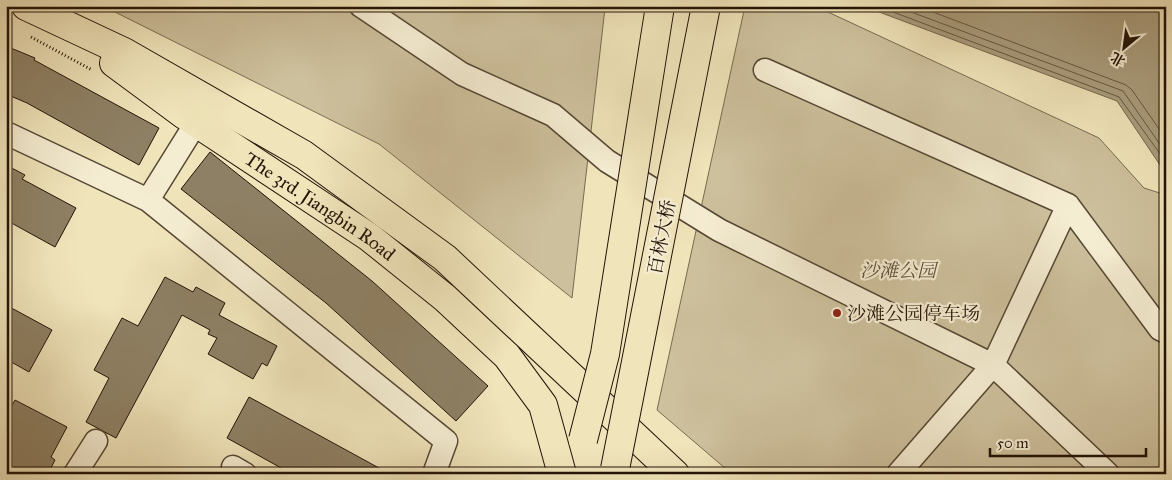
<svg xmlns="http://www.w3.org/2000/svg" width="1172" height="480" viewBox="0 0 1172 480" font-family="'IM FELL Great Primer','Noto Serif SC',serif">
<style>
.green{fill:#cdc09c;stroke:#786a52}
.water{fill:#aa9d7d;stroke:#74664e}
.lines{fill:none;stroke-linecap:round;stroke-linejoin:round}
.shore{stroke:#665842;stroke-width:1}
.building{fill:#8e8064;stroke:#231307}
.minor-casing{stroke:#564734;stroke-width:25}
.major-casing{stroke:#231307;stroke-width:30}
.path{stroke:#231307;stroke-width:3;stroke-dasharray:1 2.5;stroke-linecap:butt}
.minor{stroke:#f5edd2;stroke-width:22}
.major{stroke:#f0e4ba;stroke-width:28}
.major-bridge-casing{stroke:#231307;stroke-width:30;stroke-linecap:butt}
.major-bridge{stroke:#f0e4ba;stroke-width:28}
.poi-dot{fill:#8f2418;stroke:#f5edd2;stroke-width:2}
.labels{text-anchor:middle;stroke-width:4.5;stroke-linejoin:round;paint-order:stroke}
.street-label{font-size:19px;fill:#231307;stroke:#f5edd2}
.park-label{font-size:19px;font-style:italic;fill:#5e503b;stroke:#f5edd2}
.poi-label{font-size:19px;fill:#231307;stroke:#f5edd2;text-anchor:start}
</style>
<rect width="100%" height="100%" fill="#f0e4ba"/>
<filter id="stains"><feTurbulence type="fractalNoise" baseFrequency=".004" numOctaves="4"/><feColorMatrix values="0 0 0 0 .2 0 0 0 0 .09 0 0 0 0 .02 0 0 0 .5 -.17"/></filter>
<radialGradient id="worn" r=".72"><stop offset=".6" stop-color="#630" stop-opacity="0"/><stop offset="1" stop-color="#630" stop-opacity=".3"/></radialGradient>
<!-- green -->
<path class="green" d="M 103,6 L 605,8 L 572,298 L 379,144 Z
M 745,6 L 815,6 L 1099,138 L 1144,188 L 1166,195 L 1166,474 L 732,474 L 657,410 Z"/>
<!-- water -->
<path class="water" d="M 863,6 L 1166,6 L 1166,168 L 1160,165 L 1117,101 Z"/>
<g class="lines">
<!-- shore -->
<path class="shore" d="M 877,6 L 1119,97 L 1166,162
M 895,6 L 1123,91 L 1166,153
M 917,6 L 1126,85 L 1132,90 L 1166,139"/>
</g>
<!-- building -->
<path class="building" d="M 6,46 L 35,58 L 34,60 L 159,128 L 139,165 L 27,103 L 6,94 Z
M 210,152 L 372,281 L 488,386 L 456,421 L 326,303 L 181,189 Z
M 6,165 L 25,175 L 22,179 L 76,208 L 55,247 L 6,220 Z
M 165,277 L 193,292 L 196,287 L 225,303 L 219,315 L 277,346 L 267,366 L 262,363 L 253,379 L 208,354 L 217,338 L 208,334 L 210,330 L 182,315 L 116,438 L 86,422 L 109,378 L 94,370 L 122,318 L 138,326 Z
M 6,305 L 52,330 L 29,372 L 6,359 Z
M 249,397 L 390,474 L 292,474 L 227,438 Z
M 15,400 L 67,427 L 51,457 L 55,460 L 48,474 L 20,474 L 6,466 L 6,416 Z"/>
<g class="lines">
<!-- minor casing -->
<g class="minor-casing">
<path id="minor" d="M 361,6 L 462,74 L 553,115 L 607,161 L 719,230 L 993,365 L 1108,474
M 765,70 L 1068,205 L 1160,329 L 1166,332
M 196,123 L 148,200 L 446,441 L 434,474
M 6,133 L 148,200
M 233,467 L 245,474
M 75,474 L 96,441
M 898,474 L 993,365 L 1068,205"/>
</g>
<!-- major casing -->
<g class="major-casing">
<g id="major">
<path d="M 26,6 L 124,52 L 304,155 L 445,258 L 675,474"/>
<path id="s1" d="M 114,63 L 183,114 L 369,237 L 445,298 L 507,356 L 543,405 L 562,474"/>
</g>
</g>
<!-- path -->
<path class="path" d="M 31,37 L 92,70"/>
<!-- minor -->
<use href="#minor" class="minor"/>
<!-- major -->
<use href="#major" class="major"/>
<!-- major-bridge casing -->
<g class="major-bridge-casing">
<path id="major-bridge" d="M 583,440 L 605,354 L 660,6
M 615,469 L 706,6"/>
</g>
<!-- major-bridge -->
<use href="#major-bridge" class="major-bridge"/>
</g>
<!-- markers -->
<circle class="poi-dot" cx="837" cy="313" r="5"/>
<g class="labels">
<!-- street labels -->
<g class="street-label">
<text dy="7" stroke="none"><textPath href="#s1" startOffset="251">The 3rd. Jiangbin Road</textPath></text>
<text transform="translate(661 237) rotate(-79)" y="7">百林大桥</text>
</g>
<!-- park labels -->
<g class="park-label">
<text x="898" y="277">沙滩公园</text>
</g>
<!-- poi labels -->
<g class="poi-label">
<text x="847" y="320">沙滩公园停车场</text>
</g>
</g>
<!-- margin -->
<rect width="1172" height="480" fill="none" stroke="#f0e4ba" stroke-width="25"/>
<rect x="8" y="8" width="1157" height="465" fill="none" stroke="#231307" stroke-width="2.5"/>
<rect x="12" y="12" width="1147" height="455" fill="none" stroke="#231307"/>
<!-- north arrow -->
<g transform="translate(1124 48) rotate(209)" stroke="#f5edd2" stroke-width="4" paint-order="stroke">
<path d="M0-4L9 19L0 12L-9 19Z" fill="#231307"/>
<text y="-8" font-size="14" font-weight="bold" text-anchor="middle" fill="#231307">北</text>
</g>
<!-- scale -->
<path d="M990 448v8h156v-8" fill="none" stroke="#231307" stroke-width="2.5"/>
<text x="997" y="448" font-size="15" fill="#231307" stroke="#f5edd2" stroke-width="4" paint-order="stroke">50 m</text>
<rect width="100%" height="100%" filter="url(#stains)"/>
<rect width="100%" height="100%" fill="url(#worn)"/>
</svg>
